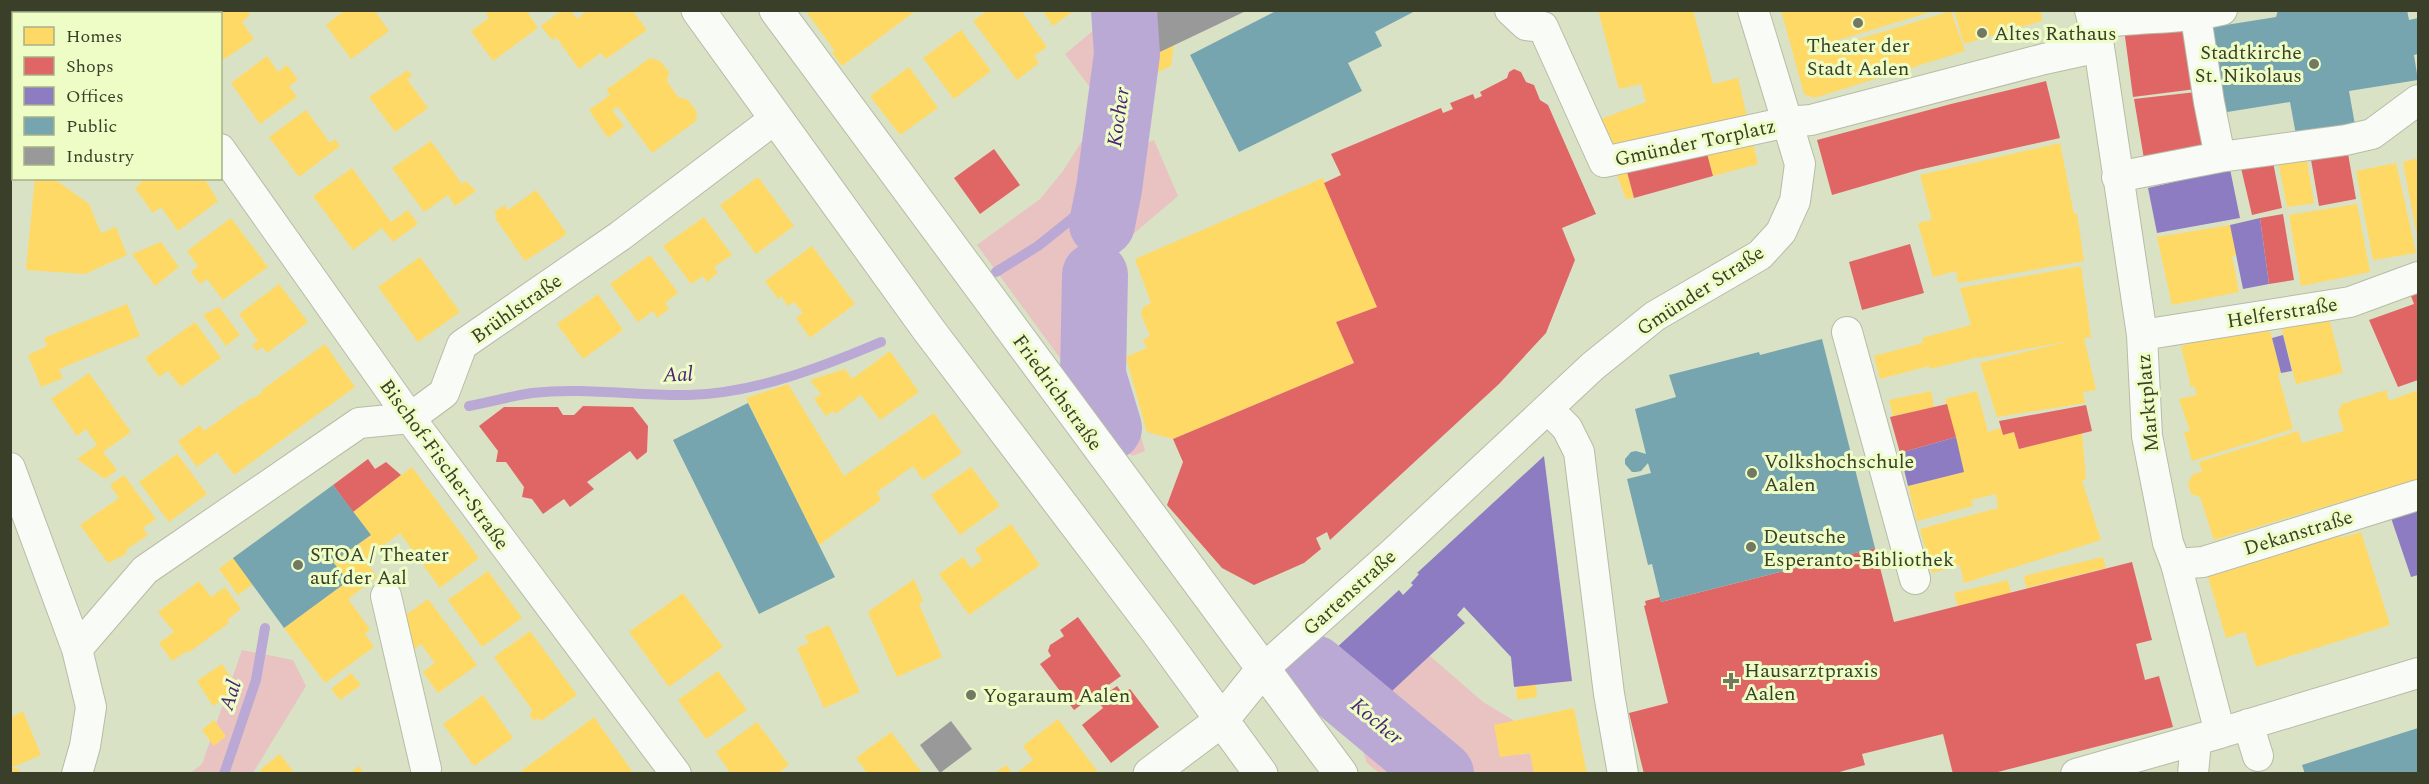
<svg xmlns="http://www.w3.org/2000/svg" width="2429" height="784" viewBox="0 0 2429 784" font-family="Spectral,serif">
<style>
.green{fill:#e9c2c2}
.homes{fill:#ffd966}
.shops{fill:#e06666}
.offices{fill:#8e7cc3}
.public{fill:#76a5af}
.industry{fill:#999}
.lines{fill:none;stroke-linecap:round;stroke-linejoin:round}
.stream{stroke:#baa9d5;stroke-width:10}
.river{stroke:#baa9d5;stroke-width:66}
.street-casing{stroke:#b6bca6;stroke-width:32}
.secondary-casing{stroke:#b6bca6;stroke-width:35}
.street{stroke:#f9fbf6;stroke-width:30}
.secondary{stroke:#f9fbf6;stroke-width:33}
.poi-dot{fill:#727861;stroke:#eefdc6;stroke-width:2}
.labels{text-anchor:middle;stroke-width:6;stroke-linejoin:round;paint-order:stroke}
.poi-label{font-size:20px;fill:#3a3f2a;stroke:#eefdc6;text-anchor:start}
.street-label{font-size:20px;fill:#3a3f2a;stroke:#eefdc6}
.water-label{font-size:21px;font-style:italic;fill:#4a2278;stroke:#eefdc6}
</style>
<rect width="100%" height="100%" fill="#dae2c6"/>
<!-- green -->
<path class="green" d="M 1106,11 L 1141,11 L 1140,80 L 1128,151 L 1154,140 L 1178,196 L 1085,275 L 1082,301 L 1122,289 L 1127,310 L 1117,346 L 1145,451 L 1132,456 L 977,245 L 1040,199 L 1063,171 L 1104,106 L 1065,54 L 1106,20 Z
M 242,650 L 293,660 L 306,686 L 253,773 L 189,774 L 202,764 Z
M 1333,651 L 1392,690 L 1430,656 L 1483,702 L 1513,720 L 1519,753 L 1520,755 L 1530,753 L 1534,773 L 1379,773 L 1367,763 L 1361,745 L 1338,717 L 1317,668 Z"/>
<!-- homes -->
<path class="homes" d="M 31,10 L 85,10 L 87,14 L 31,14 Z
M 192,10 L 247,10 L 250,15 L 242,22 L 254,39 L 220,62 L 220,14 L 188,14 Z
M 345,10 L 374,10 L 389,31 L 351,59 L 326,25 Z
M 491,10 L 526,10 L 538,28 L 493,61 L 471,31 L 489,18 L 486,14 Z
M 562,10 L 570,10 L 577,19 L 588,10 L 632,10 L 647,30 L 606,59 L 601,53 L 579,69 L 556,37 L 552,40 L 541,26 Z
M 805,10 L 917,10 L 842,66 L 832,53 L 835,51 Z
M 988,10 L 1021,10 L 1047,47 L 1034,56 L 1039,63 L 1017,80 L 973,21 Z
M 1042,10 L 1075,10 L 1053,26 Z
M 1598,10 L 1693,10 L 1713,84 L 1738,78 L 1758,164 L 1713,176 L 1705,146 L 1626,168 L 1634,198 L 1626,199 L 1596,121 L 1646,102 L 1641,84 L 1619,89 Z
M 1781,10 L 1937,10 L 1832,42 L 1833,47 L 1951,11 L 1965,51 L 1814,98 L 1804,94 Z
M 1954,10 L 2041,10 L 2042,21 L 1964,44 Z
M 961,30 L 991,71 L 954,99 L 923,58 Z
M 1174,45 L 1171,66 L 1140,80 L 1141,61 Z
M 267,56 L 278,72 L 287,65 L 298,80 L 289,86 L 297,97 L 260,124 L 231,83 Z
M 650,58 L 660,61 L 669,72 L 667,81 L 678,97 L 688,100 L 697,112 L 696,121 L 652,153 L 618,107 L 612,110 L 624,126 L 608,138 L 589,110 L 610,95 L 606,90 Z
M 909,67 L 938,108 L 900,135 L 870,96 Z
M 408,70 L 412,76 L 407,79 L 428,108 L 395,132 L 369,97 Z
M 306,110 L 330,143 L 335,139 L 340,146 L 299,177 L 269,137 Z
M 431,141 L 462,184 L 466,181 L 476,191 L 455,206 L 448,195 L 424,212 L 392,168 Z
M 2060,143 L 2074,214 L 2077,213 L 2084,261 L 1958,283 L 1956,271 L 1933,277 L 1918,223 L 1932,220 L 1920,175 Z
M 2306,155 L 2314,203 L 2287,207 L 2278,161 Z
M 2418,158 L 2418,236 L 2417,236 L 2403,162 Z
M 2396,163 L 2416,253 L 2373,260 L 2356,171 Z
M 352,168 L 391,222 L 408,210 L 418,224 L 393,242 L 382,228 L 353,250 L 313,196 Z
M 758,177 L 794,226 L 756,254 L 720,205 Z
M 35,178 L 53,178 L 89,204 L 101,233 L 116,227 L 127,255 L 85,274 L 26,270 Z
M 139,178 L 204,178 L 218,201 L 178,231 L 161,207 L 153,213 L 135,188 L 142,182 Z
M 1323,178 L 1377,307 L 1336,322 L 1354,363 L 1173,439 L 1147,432 L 1126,357 L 1147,348 L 1143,340 L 1150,336 L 1141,314 L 1143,307 L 1151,303 L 1135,259 Z
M 536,190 L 567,234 L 525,261 L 495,218 L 497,217 L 494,212 L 504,205 L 508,210 Z
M 2357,204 L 2370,272 L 2301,286 L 2289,215 Z
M 704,217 L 732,255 L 714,267 L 718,273 L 707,282 L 703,276 L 691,284 L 663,246 Z
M 231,218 L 268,267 L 223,300 L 207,279 L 200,284 L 191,272 L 198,266 L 187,251 Z
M 2230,225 L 2237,255 L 2232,256 L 2239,292 L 2172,305 L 2157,237 Z
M 161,242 L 179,267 L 155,286 L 132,254 Z
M 812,246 L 855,304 L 810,338 L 796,318 L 803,313 L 794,302 L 788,306 L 781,296 L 778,299 L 765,281 Z
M 650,255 L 678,293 L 665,303 L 669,309 L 657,318 L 653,311 L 638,322 L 610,284 Z
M 420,257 L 460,312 L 418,342 L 378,287 Z
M 2081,266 L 2091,337 L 2084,338 L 2096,390 L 2083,392 L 2085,403 L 1997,417 L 1980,363 L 2069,341 L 1978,358 L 1978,357 L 1930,369 L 1929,366 L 1880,379 L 1874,356 L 1923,343 L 1922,338 L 1971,325 L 1960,288 Z
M 279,284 L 308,322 L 267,353 L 262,347 L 257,351 L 252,345 L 258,341 L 239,314 Z
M 598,294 L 623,330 L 583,359 L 557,324 Z
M 127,304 L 140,336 L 59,369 L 63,378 L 41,387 L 28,355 L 47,346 L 44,338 Z
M 219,307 L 240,335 L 226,346 L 203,315 Z
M 2329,318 L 2343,373 L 2296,384 L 2282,329 Z
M 195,322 L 221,358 L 181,387 L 168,371 L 159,377 L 145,358 Z
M 2268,323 L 2281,373 L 2278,374 L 2293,429 L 2192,461 L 2184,432 L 2190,431 L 2179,399 L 2197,395 L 2194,386 L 2191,387 L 2181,346 Z
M 325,344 L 355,387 L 234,475 L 217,452 L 197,467 L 178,441 L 200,425 L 204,431 L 251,398 L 252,399 L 263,392 L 262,390 Z
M 890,351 L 919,392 L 880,420 L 861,395 L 835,414 L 833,411 L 826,416 L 814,399 L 821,394 L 810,380 L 845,369 L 852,379 Z
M 89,373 L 131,432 L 103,452 L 117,470 L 105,479 L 77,459 L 97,445 L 86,429 L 77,436 L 51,399 Z
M 788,384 L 844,476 L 934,413 L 962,453 L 923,480 L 913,466 L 877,492 L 881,500 L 819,545 L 746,398 Z
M 2386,390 L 2389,401 L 2418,390 L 2418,479 L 2214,540 L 2200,497 L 2191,494 L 2188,483 L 2193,474 L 2202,472 L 2199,462 L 2298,431 L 2302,443 L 2344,431 L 2338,412 L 2342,404 Z
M 1931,391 L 1934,407 L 1893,416 L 1889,400 Z
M 1977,391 L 1988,432 L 2001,428 L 2003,435 L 2014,432 L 2019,449 L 2082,433 L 2086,479 L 2082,481 L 2101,540 L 1964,583 L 1960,565 L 1932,573 L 1920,529 L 1998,508 L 1996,494 L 1971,500 L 1973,506 L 1917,521 L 1908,486 L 1964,472 L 1945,399 Z
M 177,454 L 207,494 L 169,522 L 139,482 Z
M 412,467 L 479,558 L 440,588 L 400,533 L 365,560 L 377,577 L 348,599 L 370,629 L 365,634 L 374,647 L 325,683 L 284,628 L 348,581 L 333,562 L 371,535 L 353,512 Z
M 971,467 L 1000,506 L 960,535 L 931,495 Z
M 124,475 L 156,519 L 143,528 L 148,535 L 127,549 L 126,554 L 108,563 L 80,525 L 119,498 L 110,485 Z
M 1011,524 L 1040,565 L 969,615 L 939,574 L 963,557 L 971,568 L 982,560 L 975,549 Z
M 2361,532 L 2390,625 L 2256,667 L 2245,632 L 2226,638 L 2208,577 L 2340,536 L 2341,538 Z
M 2103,557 L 2106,568 L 2026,588 L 2024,576 Z
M 233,558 L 253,584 L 238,595 L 219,569 Z
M 488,571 L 522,618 L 482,647 L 448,600 Z
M 914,579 L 923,601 L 919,604 L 942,657 L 897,677 L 868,612 Z
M 2008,580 L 2011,593 L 1958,606 L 1954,593 Z
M 199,581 L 211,597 L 225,587 L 241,609 L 227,620 L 229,623 L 188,653 L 187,651 L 172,661 L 159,643 L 174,632 L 158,612 Z
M 683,593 L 723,647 L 669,687 L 629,632 Z
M 428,599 L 477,665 L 438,693 L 423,672 L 435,663 L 421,644 L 409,653 L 396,622 Z
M 829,625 L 860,692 L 824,708 L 797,648 L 809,643 L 805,636 Z
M 530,631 L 577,695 L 541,721 L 538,718 L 534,721 L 529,714 L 533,711 L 494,657 Z
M 222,664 L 238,689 L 213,706 L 197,681 Z
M 718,671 L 747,710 L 706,739 L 678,700 Z
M 351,673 L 361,685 L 340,700 L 331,689 Z
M 1536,684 L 1537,697 L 1517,700 L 1516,687 Z
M 483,695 L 513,738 L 474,766 L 443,724 Z
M 1574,708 L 1587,774 L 1534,774 L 1530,753 L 1500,757 L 1494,725 Z
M 23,711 L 41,755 L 11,768 L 19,769 L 21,774 L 10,774 L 10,718 Z
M 594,717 L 634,774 L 517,774 L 543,755 Z
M 1058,719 L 1098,772 L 1015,774 L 1033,760 L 1023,746 Z
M 214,720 L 226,736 L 214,746 L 202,730 Z
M 757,722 L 789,765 L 777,774 L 731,774 L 716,752 Z
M 891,732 L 923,774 L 868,774 L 856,758 Z
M 280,754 L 295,774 L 259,774 L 262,768 Z
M 1006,765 L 1013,774 L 994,774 Z
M 359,766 L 364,774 L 349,774 Z"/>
<!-- shops -->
<path class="shops" d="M 2187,23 L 2196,89 L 2133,97 L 2124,29 Z
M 1514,69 L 1521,72 L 1526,82 L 1534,85 L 1540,100 L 1548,105 L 1596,214 L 1562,228 L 1575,260 L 1546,333 L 1499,384 L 1330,540 L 1327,532 L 1316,538 L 1321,549 L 1304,563 L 1254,585 L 1222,568 L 1167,505 L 1183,462 L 1173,439 L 1354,363 L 1336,322 L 1377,307 L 1324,183 L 1341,175 L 1331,154 L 1441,108 L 1443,113 L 1453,109 L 1450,103 L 1473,94 L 1475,99 L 1482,96 L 1480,92 L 1507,78 L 1509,72 Z
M 2046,81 L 2060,138 L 1918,170 L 1832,195 L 1817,140 L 1951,104 Z
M 2196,92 L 2209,148 L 2144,159 L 2134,99 Z
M 1705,146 L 1713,176 L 1634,198 L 1626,168 Z
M 2347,148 L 2356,199 L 2319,206 L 2310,154 Z
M 994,149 L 1020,185 L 980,214 L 954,178 Z
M 2273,162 L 2282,208 L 2252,215 L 2241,168 Z
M 2283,214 L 2294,280 L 2269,284 L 2260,218 Z
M 1910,244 L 1924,293 L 1862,310 L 1849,262 Z
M 2418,293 L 2418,380 L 2398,387 L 2369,320 L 2414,304 L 2411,296 Z
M 1947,404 L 1956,437 L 1900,453 L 1890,417 Z
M 2086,405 L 2092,431 L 2019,449 L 2014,432 L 2003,435 L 1999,421 Z
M 583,406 L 633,407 L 648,426 L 647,452 L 637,460 L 630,451 L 587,482 L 594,489 L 570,507 L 564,499 L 543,514 L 532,499 L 522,497 L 524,487 L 506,462 L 496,462 L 498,451 L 479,426 L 504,407 L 558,407 L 563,415 L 574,415 Z
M 368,459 L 375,469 L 386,462 L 401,475 L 353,512 L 333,485 Z
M 1875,548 L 1894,622 L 2132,562 L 2152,640 L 2136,644 L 2145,680 L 2159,676 L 2173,727 L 1990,774 L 1953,774 L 1943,734 L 1862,754 L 1865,765 L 1832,774 L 1644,774 L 1629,713 L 1668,703 L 1644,606 L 1646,605 L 1645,601 L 1660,597 L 1661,602 Z
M 1078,617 L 1121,676 L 1074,710 L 1040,664 L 1051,656 L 1048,651 L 1050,645 L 1064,636 L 1060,630 Z
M 1117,686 L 1123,694 L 1130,689 L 1159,727 L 1111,763 L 1082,725 L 1103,708 L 1097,700 Z"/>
<!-- offices -->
<path class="offices" d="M 2230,169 L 2240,218 L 2157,233 L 2148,188 Z
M 2260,218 L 2269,284 L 2243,289 L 2230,225 Z
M 2283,335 L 2292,371 L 2281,373 L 2272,338 Z
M 1956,437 L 1964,472 L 1908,486 L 1900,453 Z
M 1544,456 L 1572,681 L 1514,687 L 1511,657 L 1464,607 L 1457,615 L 1465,623 L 1392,691 L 1333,651 L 1399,590 L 1403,595 L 1413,585 L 1411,583 L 1419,574 L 1417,573 Z
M 2418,509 L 2418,575 L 2411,577 L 2391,518 Z"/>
<!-- public -->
<path class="public" d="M 1278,10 L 1417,10 L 1375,32 L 1382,46 L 1348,63 L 1362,91 L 1239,152 L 1190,55 Z
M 2278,10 L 2407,10 L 2409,20 L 2418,18 L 2418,54 L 2414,55 L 2418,80 L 2349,91 L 2355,125 L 2296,135 L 2290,102 L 2221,113 L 2207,28 L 2276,17 Z
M 1822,339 L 1875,548 L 1661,602 L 1652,564 L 1648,565 L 1627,479 L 1651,473 L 1648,463 L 1641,471 L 1636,472 L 1632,472 L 1625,464 L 1625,459 L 1631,452 L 1636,451 L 1646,454 L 1635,409 L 1676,397 L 1669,375 L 1759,352 L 1760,355 Z
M 748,403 L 835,577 L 759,614 L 673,440 Z
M 333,485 L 371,535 L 333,562 L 348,581 L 284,628 L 233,558 Z
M 2418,728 L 2418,774 L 2305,774 L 2302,765 Z"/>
<!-- industry -->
<path class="industry" d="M 1162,10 L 1248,10 L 1141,61 L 1141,17 L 1150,16 Z
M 951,721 L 972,749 L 940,773 L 920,745 Z"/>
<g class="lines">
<!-- stream -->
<path class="stream" d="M 996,272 L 1038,246 L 1109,189
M 469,406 C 490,402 511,396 532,393 C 584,387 636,396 688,395 C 753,394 822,367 881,342
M 224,774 L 256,680 L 265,628"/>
<!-- river -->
<path class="river" d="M 1102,224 L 1109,189 L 1127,54 L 1124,10
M 1095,275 L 1093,375 L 1109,428
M 1314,668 L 1441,774"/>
<!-- street casing -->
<g class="street-casing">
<path id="street" d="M 125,10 L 127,14
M 1510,10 L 1526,25 L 1543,27 L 1604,162 L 1787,122 L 1811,120 L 2044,59 L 2099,47
M 2196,17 L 2209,102 L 2220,157
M 2094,24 C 2137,16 2180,20 2222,10
M 220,149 L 410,418 L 676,774
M 2117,177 L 2220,157 L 2346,140 L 2372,134 L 2418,100
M 1847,332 L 1915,579
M 2142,335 L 2350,302 L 2418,277
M 1548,409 L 1567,428 L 1579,452 L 1609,694 L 1623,774
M 10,468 L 77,649 L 91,707 L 85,746 L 77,774
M 2176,564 L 2203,562 L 2418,495
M 386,596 L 426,769
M 77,649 L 145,570 L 359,423 L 410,418 L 444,393 L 462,345 L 620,236 L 776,118
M 1263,669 L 1392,554 L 1593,366 L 1655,316 L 1760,255 L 1781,232 L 1795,201 L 1800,164 L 1753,10
M 2248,724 L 2258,756
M 2220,733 L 2418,673
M 2076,774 L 2220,733 L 2176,564 L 2168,543 L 2147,436 L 2142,335 L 2099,47 L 2090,10
M 2193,774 L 2196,741"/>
</g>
<!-- secondary casing -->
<g class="secondary-casing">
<path id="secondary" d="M 698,10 L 928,329 L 1157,631 L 1261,774
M 776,10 L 1341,774
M 1150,774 L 1222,720 L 1263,669"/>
</g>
<!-- street -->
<use href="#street" class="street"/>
<!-- secondary -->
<use href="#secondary" class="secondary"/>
</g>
<!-- markers -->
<g class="poi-dot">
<circle cx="1858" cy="23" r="6"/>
<circle cx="1982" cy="33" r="6"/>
<circle cx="2314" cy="64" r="6"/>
<circle cx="1752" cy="473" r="6"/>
<circle cx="1751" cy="547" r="6"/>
<circle cx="298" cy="565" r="6"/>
<path d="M1728 672h6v6h6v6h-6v6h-6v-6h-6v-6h6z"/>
<circle cx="971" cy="695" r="6"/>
</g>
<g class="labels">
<!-- poi labels -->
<g class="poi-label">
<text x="1994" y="40">Altes Rathaus</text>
<text x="1858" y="52" text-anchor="middle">Theater der<tspan x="1858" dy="23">Stadt Aalen</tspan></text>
<text x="2302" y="59" text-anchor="end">Stadtkirche<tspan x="2302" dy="23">St. Nikolaus</tspan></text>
<text x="1764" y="468">Volkshochschule<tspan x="1764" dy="23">Aalen</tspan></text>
<text x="1763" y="543">Deutsche<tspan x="1763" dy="23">Esperanto-Bibliothek</tspan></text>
<text x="310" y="561">STOA / Theater<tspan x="310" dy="23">auf der Aal</tspan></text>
<text x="1744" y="677">Hausarztpraxis<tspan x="1744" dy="23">Aalen</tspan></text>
<text x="983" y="702">Yogaraum Aalen</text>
</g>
<!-- street labels -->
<g class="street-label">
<text transform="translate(1695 142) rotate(-12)" y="7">Gmünder Torplatz</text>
<text transform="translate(1700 290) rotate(-33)" y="7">Gmünder Straße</text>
<text transform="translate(516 308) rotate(-35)" y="7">Brühlstraße</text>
<text transform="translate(2282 312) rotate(-9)" y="7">Helferstraße</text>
<text transform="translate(1058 392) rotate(54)" y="7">Friedrichstraße</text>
<text transform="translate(2147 403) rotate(-95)" y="7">Marktplatz</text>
<text transform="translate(445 464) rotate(54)" y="7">Bischof-Fischer-Straße</text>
<text transform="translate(2298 532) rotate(-17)" y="7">Dekanstraße</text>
<text transform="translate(1349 592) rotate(-42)" y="7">Gartenstraße</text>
</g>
<!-- water labels -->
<g class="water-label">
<text transform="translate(1118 117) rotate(-82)" y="7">Kocher</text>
<text transform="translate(678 374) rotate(-2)" y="7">Aal</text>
<text transform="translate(230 695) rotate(-72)" y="7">Aal</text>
<text transform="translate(1377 721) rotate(40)" y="7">Kocher</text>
</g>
</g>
<!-- border -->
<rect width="2429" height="784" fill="none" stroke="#3a3f2a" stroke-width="24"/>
<!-- legend -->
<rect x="12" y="12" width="210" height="168" fill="#eefdc6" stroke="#a6b188" stroke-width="1.5"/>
<rect x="24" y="27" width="30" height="18" fill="#ffd966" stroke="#a6b188" stroke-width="1.5"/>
<text x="66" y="42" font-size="18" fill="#3a3f2a">Homes</text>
<rect x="24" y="57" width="30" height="18" fill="#e06666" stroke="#a6b188" stroke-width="1.5"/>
<text x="66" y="72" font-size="18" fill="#3a3f2a">Shops</text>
<rect x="24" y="87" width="30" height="18" fill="#8e7cc3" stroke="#a6b188" stroke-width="1.5"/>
<text x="66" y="102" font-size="18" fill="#3a3f2a">Offices</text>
<rect x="24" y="117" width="30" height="18" fill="#76a5af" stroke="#a6b188" stroke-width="1.5"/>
<text x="66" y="132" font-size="18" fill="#3a3f2a">Public</text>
<rect x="24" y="147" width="30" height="18" fill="#999999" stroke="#a6b188" stroke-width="1.5"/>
<text x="66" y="162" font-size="18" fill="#3a3f2a">Industry</text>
</svg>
